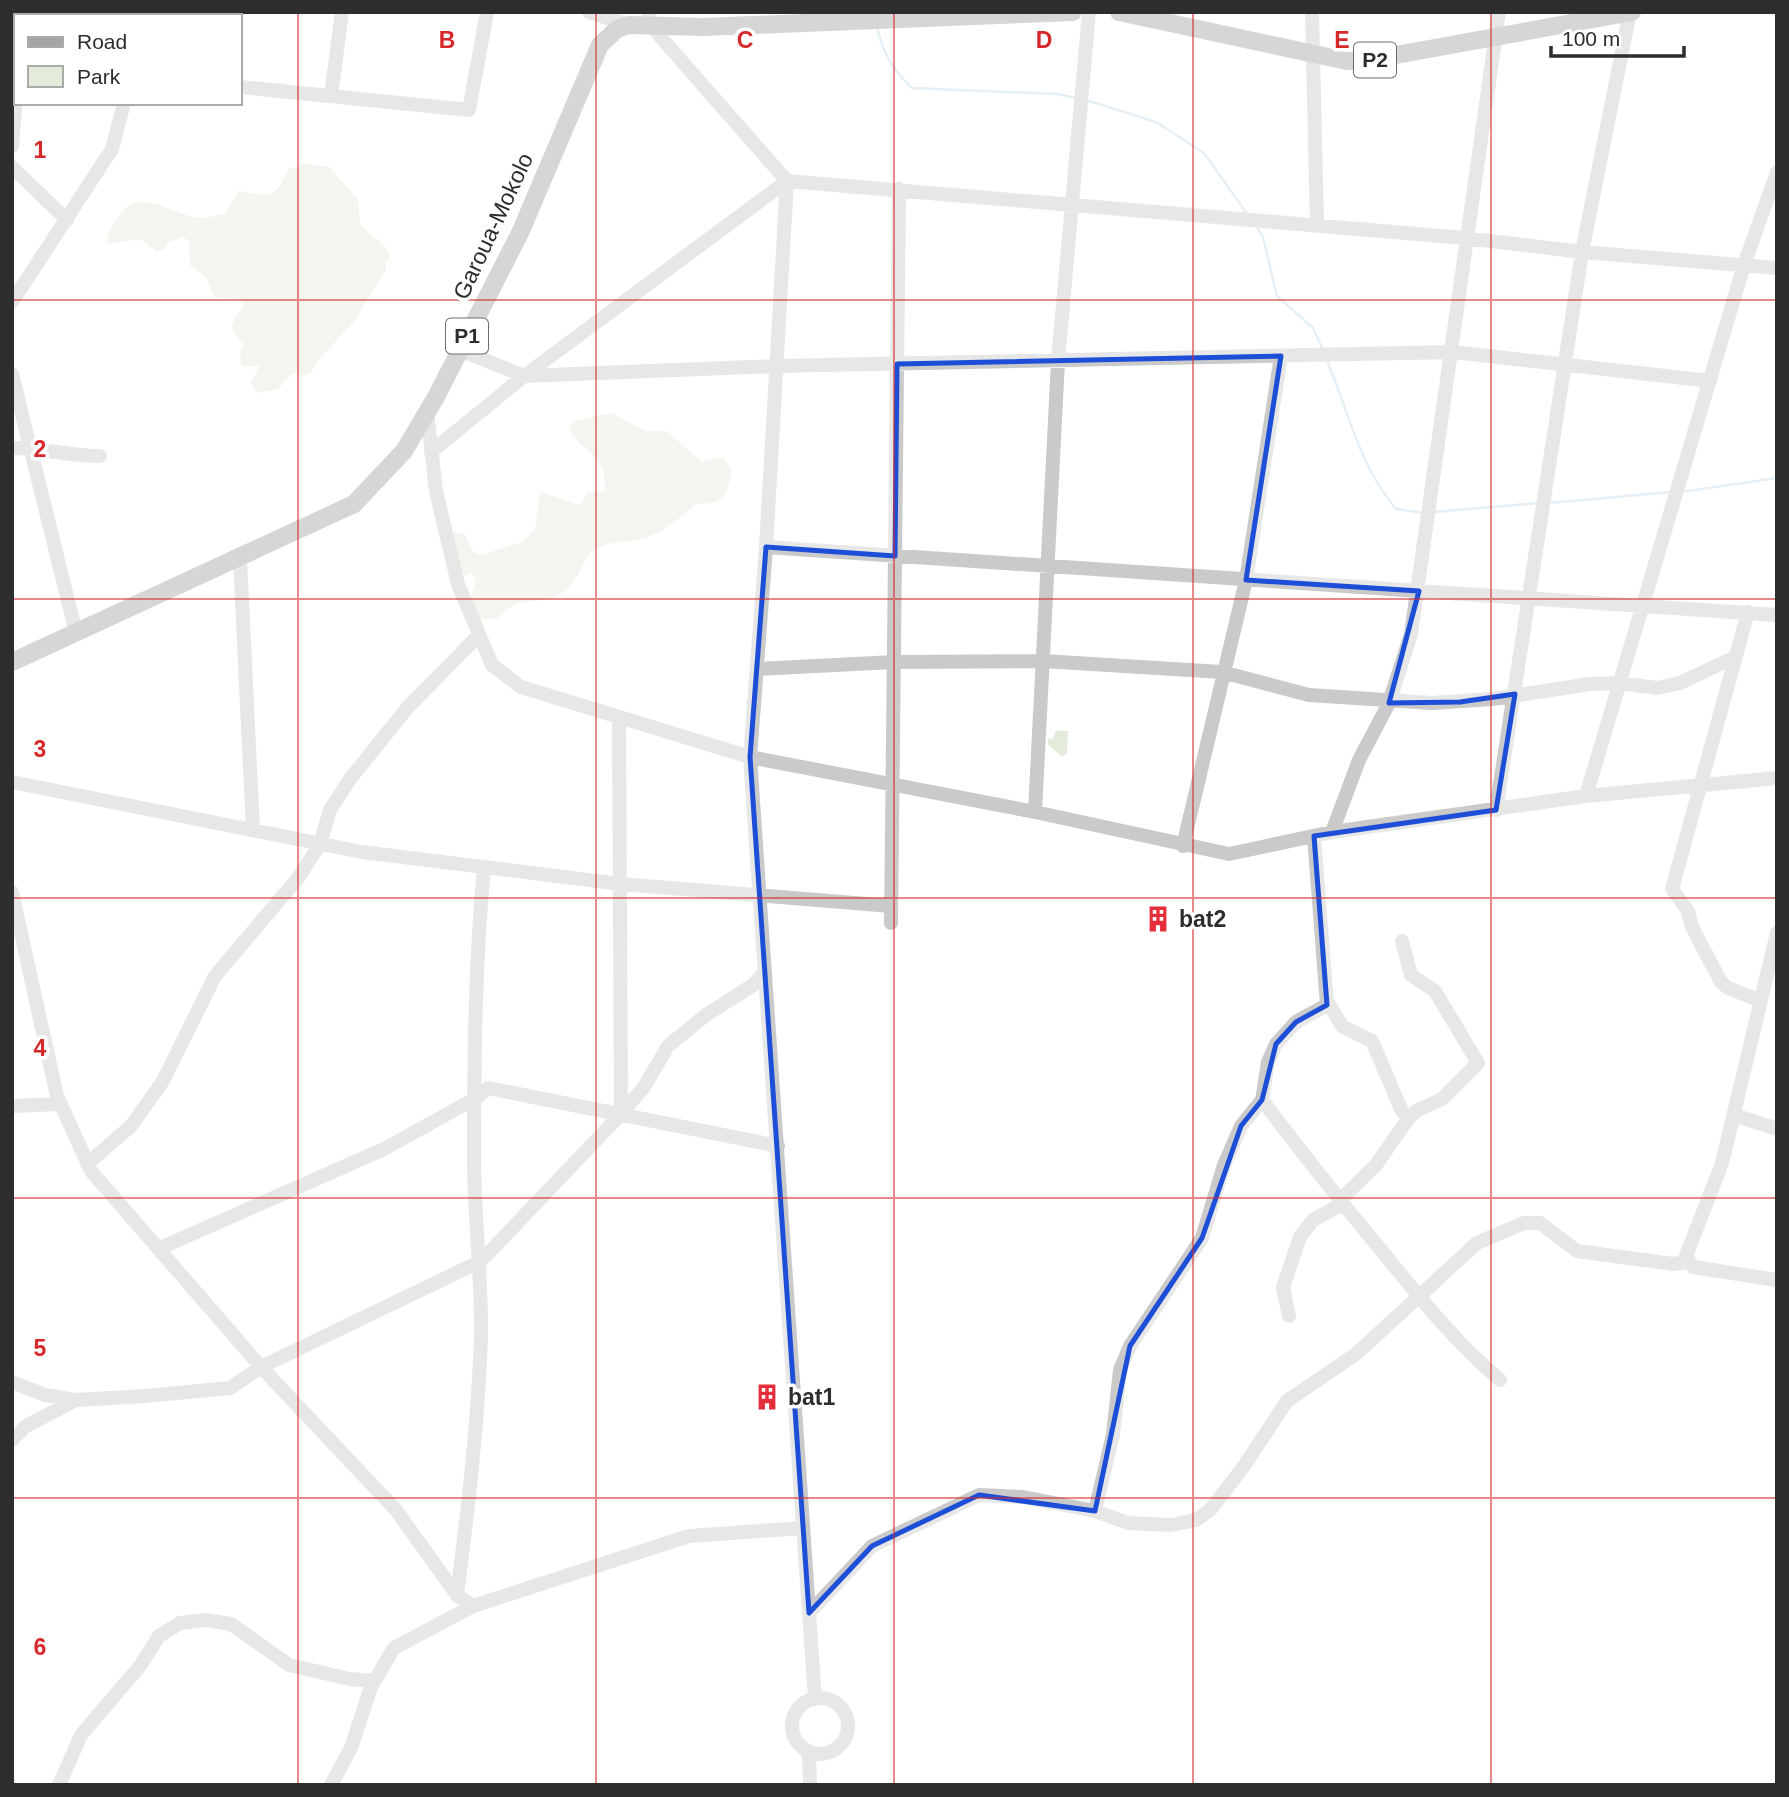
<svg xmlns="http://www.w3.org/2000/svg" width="1789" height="1797" viewBox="0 0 1789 1797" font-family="Helvetica,sans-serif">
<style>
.green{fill:#e3ebdb}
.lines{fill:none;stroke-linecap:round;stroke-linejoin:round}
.stream{stroke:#c6ddeb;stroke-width:2.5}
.minor{stroke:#cacaca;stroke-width:14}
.major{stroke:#a5a5a5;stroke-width:18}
.marked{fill:none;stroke:#1d4ed8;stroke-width:5;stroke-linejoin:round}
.grid{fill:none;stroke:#d62828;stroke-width:2;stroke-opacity:0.55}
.labels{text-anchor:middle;stroke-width:7;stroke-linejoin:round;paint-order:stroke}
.shield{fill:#fff;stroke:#6c6c6c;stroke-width:2}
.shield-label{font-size:21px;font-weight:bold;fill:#2d2d2d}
.street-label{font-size:23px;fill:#2d2d2d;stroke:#fff}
.poi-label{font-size:23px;font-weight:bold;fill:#2d2d2d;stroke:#fff;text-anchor:start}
.grid-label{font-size:23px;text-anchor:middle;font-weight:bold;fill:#d62828;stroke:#fff;stroke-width:7;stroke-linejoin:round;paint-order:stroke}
</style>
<rect width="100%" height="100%" fill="#fff"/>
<!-- green -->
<path class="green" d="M 305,163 L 329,167 L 358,199 L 360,223 C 369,238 390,241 389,260 L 385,262 L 386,270 L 353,323 L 319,359 L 311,373 L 302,376 L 293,373 L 278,389 L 256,393 L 251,383 L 259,366 L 242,366 L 240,354 L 244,344 C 219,324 241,319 244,300 L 214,297 L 206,277 L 190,265 L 189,241 L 183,237 L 168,242 L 165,249 L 157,252 L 140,239 L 110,244 L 107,242 C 108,230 112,228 118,218 C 137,183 174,217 202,218 C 209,218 217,215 224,214 L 239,191 C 272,197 273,200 289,169 Z
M 612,413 L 645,431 L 667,431 L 702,462 L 723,457 L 732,470 C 726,497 724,504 695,504 C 681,518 660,535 640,539 C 626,542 611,541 598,548 C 581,557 580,580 565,591 C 539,609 522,591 497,619 L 478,620 L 471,597 L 476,579 L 471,572 L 469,575 L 461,575 L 451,543 L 453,532 L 464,534 L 473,552 L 481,555 L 522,542 L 535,530 L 540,492 L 580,505 L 588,492 L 605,491 C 608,451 575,450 569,427 L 574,421 Z
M 1056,731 L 1068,731 L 1067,753 L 1062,757 L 1048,744 L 1048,739 L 1053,738 Z"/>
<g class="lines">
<!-- stream -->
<path class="stream" d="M 877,26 C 882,53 893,70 912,88 L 1057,94 L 1076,98
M 1086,100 L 1156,122 L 1204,153 L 1248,215
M 1256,226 L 1263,237 L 1277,296 L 1313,328 L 1322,348
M 1327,361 C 1350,415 1358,463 1396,509 L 1424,513
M 1681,492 L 1777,478
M 1549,503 L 1671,492
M 1434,512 L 1539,503"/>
<!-- minor -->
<path class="minor" d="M 589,12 L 629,25
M 649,12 L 650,25 L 787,181 L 766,547 L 750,757 L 1035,812 L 1229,854 L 1332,832 L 1586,796 L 1777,778
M 1312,12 L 1317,225
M 178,16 L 178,12
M 12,64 L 16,64
M 240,87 L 469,110 L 487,12
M 331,96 L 342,12
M 12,146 L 16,98
M 12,167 L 67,220
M 12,302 L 112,149 L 124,103
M 460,350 L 524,376 L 777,366 L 1453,352 L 1710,381
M 12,374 L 76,633
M 427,412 L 436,491 L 458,584 L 492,665 L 521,687 L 750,757 L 815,1699
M 12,448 C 42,448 70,456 100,456
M 431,452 L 524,376 L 787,181 L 1465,238 L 1582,252 L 1777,268
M 766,547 L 1777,615
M 240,559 L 253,830
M 1748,612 L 1672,889 L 1688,911 L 1692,927 L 1721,982 L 1728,988 L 1761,1001
M 757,669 L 894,662 L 1043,661 L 1222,672 L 1309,695 L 1432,703 L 1492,699 L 1590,684 L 1620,683 L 1657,688 L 1680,683 L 1733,658
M 619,717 L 621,1114
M 12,782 L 362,852 L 621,884 L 891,906
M 1586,796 L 1744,265 L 1777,172
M 1496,810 L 1582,252 L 1630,12
M 1035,812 L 1058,361 L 1089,12
M 1332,832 L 1359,760 L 1389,703 L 1411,634 L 1499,12
M 1183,846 L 1246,580 L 1281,356
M 12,892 L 57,1096 L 91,1171 L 261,1367 L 396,1510 L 457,1595 L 473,1606 L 689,1536 L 803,1528
M 891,923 L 899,189
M 1777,933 L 1722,1163 L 1686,1256 L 1693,1267 L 1777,1280
M 1328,1003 L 1343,1027 L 1372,1041 L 1401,1109 L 1408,1119
M 1262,1100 C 1302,1153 1343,1204 1385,1255 C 1421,1299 1456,1343 1500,1380
M 12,1106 L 60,1104
M 1734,1115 L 1777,1129
M 87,1164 L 131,1126 L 163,1081 L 215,976 L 298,878 L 320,844 L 330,810 L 350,779 L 408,707 L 479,635
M 1339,1201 L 1376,1165 L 1408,1119 L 1416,1111 L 1442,1099 L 1478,1063 L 1435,991 L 1411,975 L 1402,941
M 158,1249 L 384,1149 L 476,1098 L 488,1088 L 778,1146
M 1289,1316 L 1283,1287 L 1300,1237 L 1313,1220 L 1342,1204
M 12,1382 L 45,1395 L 76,1400 L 145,1396 L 230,1388 L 261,1367 L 481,1261 L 621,1114 L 644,1087 L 668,1046 L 706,1015 L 753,985 L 765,972
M 12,1440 L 26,1426 L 76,1400
M 1095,1511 L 1113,1434 L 1120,1370 L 1130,1346 L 1202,1238 L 1224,1165 L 1241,1126 L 1262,1100 L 1268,1062 L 1276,1044 L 1296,1022 L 1327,1005 L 1314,836
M 457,1595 C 468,1509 478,1424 481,1337 C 482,1277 474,1217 474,1157 C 474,1060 475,964 484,867
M 809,1613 L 872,1546 L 979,1495 L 1023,1497 L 1095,1511 L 1128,1523 L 1171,1525 L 1196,1520 L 1211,1509 L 1244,1466 L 1287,1401 L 1356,1354 L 1477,1243 L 1524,1223 L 1540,1223 L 1577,1251 L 1673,1264 L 1688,1262
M792 1726a28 28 0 1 1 56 0a28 28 0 1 1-56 0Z
M 809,1753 L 810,1785
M 59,1785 L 81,1735 L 140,1666 L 159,1636 L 180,1623 L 205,1620 L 231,1624 L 289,1665 L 350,1679 L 374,1681
M 331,1785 L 351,1748 L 371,1687 L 394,1648 L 473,1606"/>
<!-- major -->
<path class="major" d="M 1119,12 L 1347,61 L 1363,61 L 1632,12
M 12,662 L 354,504 L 404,451 L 436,397 L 520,233 L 600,45 L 617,29 L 629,25 L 704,27 L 1073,12"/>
</g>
<!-- marked area -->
<path d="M0 0H1789V1797H0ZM 1281,356 L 1246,580 L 1419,591 L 1389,703 L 1460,702 L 1515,694 L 1496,810 L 1314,836 L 1327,1005 L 1296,1022 L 1276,1044 L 1262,1100 L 1241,1126 L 1202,1238 L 1130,1346 L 1095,1511 L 979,1495 L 872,1546 L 809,1613 L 750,757 L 766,547 L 895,556 L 897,364 Z" fill="#fff" fill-opacity=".55" fill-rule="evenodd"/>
<path class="marked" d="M 1281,356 L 1246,580 L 1419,591 L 1389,703 L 1460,702 L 1515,694 L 1496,810 L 1314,836 L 1327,1005 L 1296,1022 L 1276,1044 L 1262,1100 L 1241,1126 L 1202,1238 L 1130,1346 L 1095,1511 L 979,1495 L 872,1546 L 809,1613 L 750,757 L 766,547 L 895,556 L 897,364 Z"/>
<!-- grid -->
<path class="grid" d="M 298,12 L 298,1785M 596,12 L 596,1785M 894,12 L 894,1785M 1193,12 L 1193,1785M 1491,12 L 1491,1785M 12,300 L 1777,300M 12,599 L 1777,599M 12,898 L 1777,898M 12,1198 L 1777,1198M 12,1498 L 1777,1498"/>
<!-- icons -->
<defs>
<g id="building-bare" transform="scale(2.1)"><path d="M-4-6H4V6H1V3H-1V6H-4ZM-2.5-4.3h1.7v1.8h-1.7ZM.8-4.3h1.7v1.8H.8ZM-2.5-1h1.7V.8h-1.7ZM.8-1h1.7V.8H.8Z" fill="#e62e3a" stroke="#fff" stroke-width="2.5" paint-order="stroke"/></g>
</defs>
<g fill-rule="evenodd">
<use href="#building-bare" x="1158" y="919"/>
<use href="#building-bare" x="767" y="1397"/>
</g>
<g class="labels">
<!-- shield labels -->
<g class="shield">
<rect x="1354" y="42.5" width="42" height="35" rx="5"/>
<rect x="446" y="318.5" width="42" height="35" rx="5"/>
</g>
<g class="shield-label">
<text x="1375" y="67">P2</text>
<text x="467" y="343">P1</text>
</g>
<!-- street labels -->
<g class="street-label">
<text transform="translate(493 226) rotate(-65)" y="8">Garoua-Mokolo</text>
</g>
<!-- poi labels -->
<g class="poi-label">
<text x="1179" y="927">bat2</text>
<text x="788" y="1405">bat1</text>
</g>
</g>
<g class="grid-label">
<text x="447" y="48">B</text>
<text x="745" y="48">C</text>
<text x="1044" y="48">D</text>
<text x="1342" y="48">E</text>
<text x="40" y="158">1</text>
<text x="40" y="457">2</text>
<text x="40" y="757">3</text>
<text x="40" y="1056">4</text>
<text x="40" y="1356">5</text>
<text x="40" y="1655">6</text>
</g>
<!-- border -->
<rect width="1789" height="1797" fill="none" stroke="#2d2d2d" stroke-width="28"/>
<!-- legend -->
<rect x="14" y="14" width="228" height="91" fill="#ffffff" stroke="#ababab" stroke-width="2"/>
<rect x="28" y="37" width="35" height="10" fill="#a5a5a5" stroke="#ababab" stroke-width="2"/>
<text x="77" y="49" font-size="21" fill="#2d2d2d">Road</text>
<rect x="28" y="66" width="35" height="21" fill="#e3ebdb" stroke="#ababab" stroke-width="2"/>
<text x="77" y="84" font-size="21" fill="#2d2d2d">Park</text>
<!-- scale -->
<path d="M1551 46v10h133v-10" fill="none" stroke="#2d2d2d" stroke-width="3.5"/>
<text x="1562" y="46" font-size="21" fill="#2d2d2d" stroke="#ffffff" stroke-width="5" paint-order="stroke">100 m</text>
</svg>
